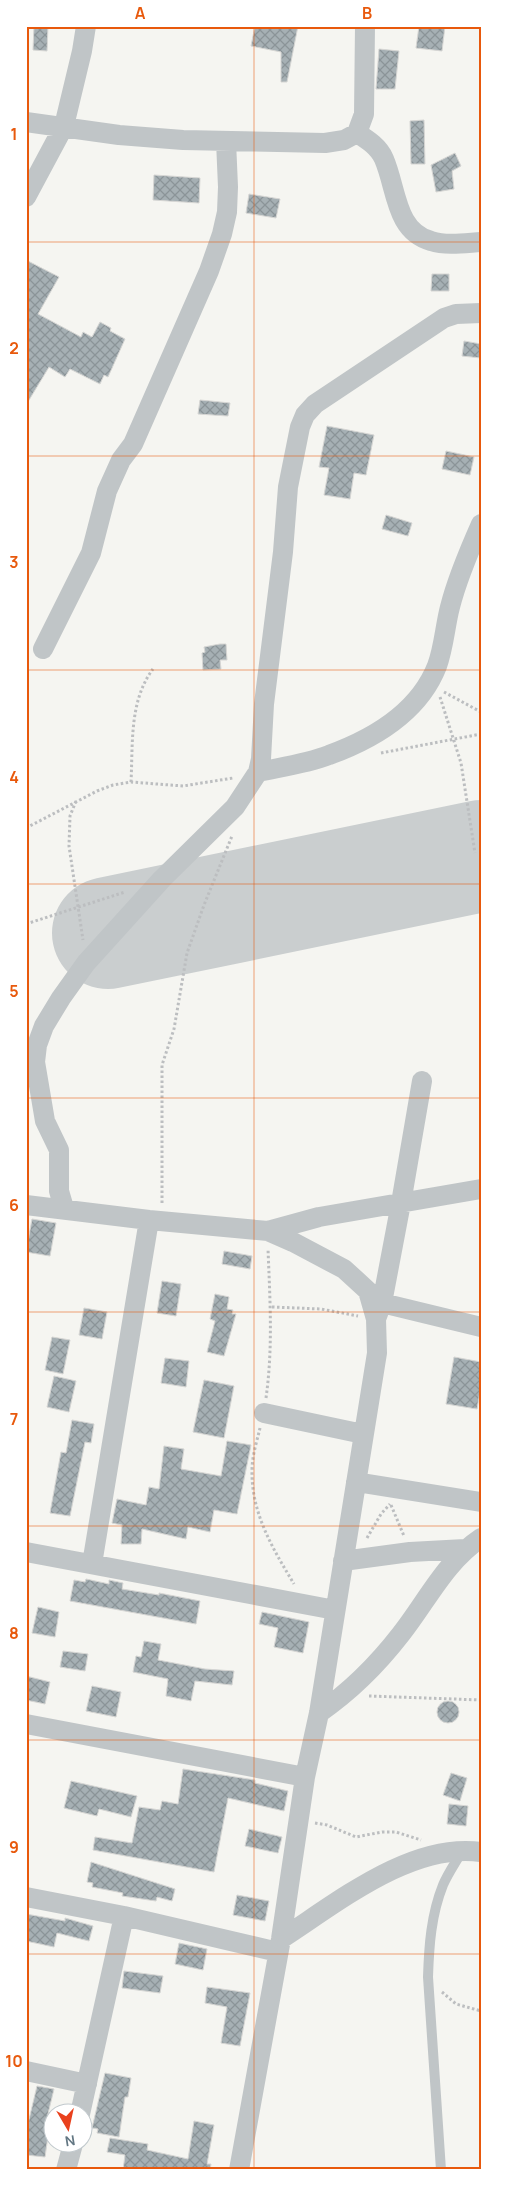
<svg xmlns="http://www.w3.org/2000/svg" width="507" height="2196" viewBox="0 0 507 2196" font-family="Manrope,sans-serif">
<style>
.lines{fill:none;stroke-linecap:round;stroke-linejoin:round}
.runway{stroke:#cacecf;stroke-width:112}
.building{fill:url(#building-cross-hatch);stroke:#d6d6d4}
.path{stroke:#bcbec0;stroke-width:3;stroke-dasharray:2.5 2.5;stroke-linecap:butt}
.service{stroke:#c0c5c7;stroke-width:10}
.minor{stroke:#c0c5c7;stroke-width:20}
.grid{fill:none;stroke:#e8590c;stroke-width:1;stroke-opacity:0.55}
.neatline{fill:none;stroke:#e8590c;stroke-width:2}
.grid-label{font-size:16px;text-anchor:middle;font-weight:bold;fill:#e8590c}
</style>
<defs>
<pattern id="building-cross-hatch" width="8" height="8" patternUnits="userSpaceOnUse" patternTransform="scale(1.25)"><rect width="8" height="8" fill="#a6b0b4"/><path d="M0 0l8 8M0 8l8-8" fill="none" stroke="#8b9498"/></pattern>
</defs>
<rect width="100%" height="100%" fill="#f5f5f1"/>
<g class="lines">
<!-- runway -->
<path class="runway" d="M 108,933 L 481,856"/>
</g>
<!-- building -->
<path class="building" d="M 34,26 L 48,26 L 47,51 L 33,50 Z
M 255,26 L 298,26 L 287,82 L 281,82 L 281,52 L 251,46 Z
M 419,26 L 445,26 L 442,51 L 416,48 Z
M 379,49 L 399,51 L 395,89 L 376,89 Z
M 424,120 L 425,164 L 411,164 L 410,121 Z
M 455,153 L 461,166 L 452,171 L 454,189 L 436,192 L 431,165 Z
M 154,175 L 200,178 L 199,203 L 153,200 Z
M 249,194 L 280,199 L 276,218 L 246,213 Z
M 26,260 L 59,277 L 38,314 L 81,337 L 83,332 L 92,337 L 100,322 L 111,328 L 110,331 L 125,339 L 108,377 L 104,375 L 100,384 L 70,369 L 65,377 L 49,367 L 26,405 Z
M 432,274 L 449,274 L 449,291 L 431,291 Z
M 464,341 L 481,344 L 481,358 L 462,356 Z
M 200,400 L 230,403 L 228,416 L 198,414 Z
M 327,426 L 374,435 L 366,475 L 354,473 L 350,499 L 324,495 L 329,468 L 319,467 Z
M 446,451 L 474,457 L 470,475 L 442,469 Z
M 386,515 L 412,523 L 408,536 L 382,529 Z
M 220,644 L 226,644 L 227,660 L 220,660 L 221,669 L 203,670 L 202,653 L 205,652 L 204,647 Z
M 32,1219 L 56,1223 L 50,1256 L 26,1252 Z
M 224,1251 L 252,1256 L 250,1269 L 222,1264 Z
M 162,1281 L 181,1284 L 176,1316 L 157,1313 Z
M 215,1294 L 229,1297 L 227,1309 L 233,1310 L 232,1314 L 236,1314 L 224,1356 L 207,1352 L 215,1321 L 210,1319 Z
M 84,1308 L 107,1312 L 102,1339 L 79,1335 Z
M 52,1337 L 70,1340 L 63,1374 L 45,1370 Z
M 454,1357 L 481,1362 L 481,1386 L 477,1409 L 446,1404 Z
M 165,1358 L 189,1361 L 186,1387 L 161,1383 Z
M 54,1376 L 76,1381 L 69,1412 L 47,1407 Z
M 204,1380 L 234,1386 L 224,1438 L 193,1432 Z
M 72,1420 L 94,1424 L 91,1443 L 85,1442 L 70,1516 L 50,1513 L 61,1452 L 66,1453 Z
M 227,1441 L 251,1445 L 237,1514 L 214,1510 L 210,1532 L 188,1527 L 186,1539 L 142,1529 L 141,1544 L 121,1544 L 122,1525 L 112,1523 L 117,1499 L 146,1505 L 149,1487 L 159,1489 L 164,1446 L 184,1449 L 181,1469 L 221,1476 Z
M 86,1579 L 109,1584 L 109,1580 L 123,1583 L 122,1589 L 159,1595 L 159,1593 L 200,1601 L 196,1624 L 70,1601 L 74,1580 L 85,1582 Z
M 38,1607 L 59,1612 L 55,1637 L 32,1633 Z
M 262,1612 L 309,1622 L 303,1653 L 274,1647 L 278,1628 L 259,1624 Z
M 144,1641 L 161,1644 L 158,1660 L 205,1669 L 234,1671 L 232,1685 L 195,1681 L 191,1701 L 166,1696 L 168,1679 L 133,1672 L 136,1656 L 141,1657 Z
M 63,1651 L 88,1654 L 85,1671 L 60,1667 Z
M 26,1676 L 50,1682 L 45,1704 L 26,1700 Z
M 92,1686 L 121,1692 L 116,1717 L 86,1711 Z
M437 1712a11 11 0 1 1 22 0a11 11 0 1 1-22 0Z
M 183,1769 L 255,1780 L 255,1783 L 288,1791 L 284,1811 L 228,1798 L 214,1872 L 93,1850 L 95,1837 L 132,1843 L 139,1807 L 160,1810 L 162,1801 L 178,1804 Z
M 451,1773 L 467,1778 L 460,1801 L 443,1795 Z
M 71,1781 L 137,1796 L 131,1817 L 99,1809 L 97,1816 L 64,1808 Z
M 449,1804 L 468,1806 L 466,1826 L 447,1824 Z
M 249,1829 L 282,1837 L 278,1853 L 245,1846 Z
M 91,1862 L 175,1889 L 172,1901 L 157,1897 L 156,1901 L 122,1896 L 123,1893 L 92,1887 L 93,1883 L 87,1882 Z
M 237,1895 L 269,1901 L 265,1921 L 233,1915 Z
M 26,1914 L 65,1921 L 65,1918 L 93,1926 L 89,1941 L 57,1933 L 54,1947 L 26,1941 Z
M 179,1943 L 207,1949 L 203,1970 L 175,1964 Z
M 124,1971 L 163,1976 L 160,1993 L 122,1988 Z
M 207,1987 L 250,1993 L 240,2046 L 221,2043 L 227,2007 L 205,2003 Z
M 105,2073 L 131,2078 L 128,2097 L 125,2097 L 119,2137 L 97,2133 L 98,2129 L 92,2128 Z
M 37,2086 L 54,2089 L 46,2122 L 50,2122 L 45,2157 L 26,2155 L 26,2132 Z
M 194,2121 L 214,2125 L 207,2164 L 211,2164 L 210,2170 L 123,2170 L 125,2155 L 107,2152 L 110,2138 L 148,2144 L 147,2150 L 188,2159 Z"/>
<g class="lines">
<!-- path -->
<path class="path" d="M 444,692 L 481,712
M 440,697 L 461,763 L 475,853
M 381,753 L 481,734
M 131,782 C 133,744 129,701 153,669
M 76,801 L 70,816 L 69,846 L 83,940
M 26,828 L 97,791 L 113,785 L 131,782 L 183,786 L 233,778
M 26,924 L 125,892
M 162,1203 L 162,1065 L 174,1029 L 187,953 L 204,905 L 232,836
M 272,1307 L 321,1309 L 358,1316
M 266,1398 C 273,1348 270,1300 268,1249
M 260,1428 C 257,1441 252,1456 252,1470 C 251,1513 273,1549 294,1584
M 391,1505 L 404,1536
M 367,1538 L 381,1514 L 390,1504
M 369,1696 L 481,1700
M 315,1823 L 327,1825 L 356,1837 L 382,1832 L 396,1832 L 421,1840
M 442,1992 L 456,2004 L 481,2011"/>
<!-- service -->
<path class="service" d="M 441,2170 L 428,1977 C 429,1946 431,1915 443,1885 C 448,1873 456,1862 462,1851"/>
<!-- minor -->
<path class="minor" d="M 26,122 L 119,135 L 183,140 L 325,143 L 344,140 L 357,133 L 364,114 L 365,26
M 357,133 C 368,140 379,147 384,159 C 397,189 395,231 431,241 C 447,246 465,243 481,242
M 26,197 L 64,126 L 82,51 L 86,26
M 43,649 L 91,553 L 107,491 L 121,460 L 133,444 L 209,271 L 222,234 L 227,212 L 228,187 L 226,141
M 258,772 C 281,767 306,764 329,755 C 373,739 419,712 437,666 C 444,647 445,626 450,607 C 457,579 469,551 481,524
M 26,1205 L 149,1220 L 268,1231 L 293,1242 L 344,1269 L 368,1291 L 376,1319 L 377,1353 L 319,1713 L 305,1777 L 281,1939 L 239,2170
M 64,1208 L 59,1191 L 59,1150 L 45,1121 L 35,1062 L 37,1045 L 44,1026 L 61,998 L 86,963 L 162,879 L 235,807 L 258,772 L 261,759 L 264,704 L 283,552 L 288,487 L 300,427 L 305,415 L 315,404 L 444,318 L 456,314 L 481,313
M 268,1231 L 319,1217 L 481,1189
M 382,1303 L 481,1327
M 376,1319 L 382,1303 L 401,1203 L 422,1081
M 264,1413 L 363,1434
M 356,1482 L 481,1502
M 26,1552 L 335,1610
M 343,1561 L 410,1552 L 465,1549
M 92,1564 L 149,1220
M 319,1713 C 351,1691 377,1665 401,1634 C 427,1601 445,1562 481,1538
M 26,1724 L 305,1777
M 26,1897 L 124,1916 L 278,1952
M 281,1939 C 337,1903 411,1842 481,1852
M 26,2071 L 87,2084
M 80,2114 L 124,1916
M 66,2170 L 73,2144"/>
</g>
<!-- grid -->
<path class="grid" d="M 254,26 L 254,2170M 26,242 L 481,242M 26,456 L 481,456M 26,670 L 481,670M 26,884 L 481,884M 26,1098 L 481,1098M 26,1312 L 481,1312M 26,1526 L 481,1526M 26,1740 L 481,1740M 26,1954 L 481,1954"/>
<!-- border -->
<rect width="507" height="2196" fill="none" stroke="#ffffff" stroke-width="55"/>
<!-- north arrow -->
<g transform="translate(68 2128) rotate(171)"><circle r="24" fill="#ffffff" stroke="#c1c9cd"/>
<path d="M0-4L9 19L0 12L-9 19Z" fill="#e9411d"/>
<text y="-8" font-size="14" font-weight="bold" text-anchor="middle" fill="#637783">N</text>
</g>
<rect x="28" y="28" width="452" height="2140" class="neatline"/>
<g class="grid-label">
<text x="140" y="19">A</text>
<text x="367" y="19">B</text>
<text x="14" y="140">1</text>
<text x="14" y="354">2</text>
<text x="14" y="568">3</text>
<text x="14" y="783">4</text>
<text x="14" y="997">5</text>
<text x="14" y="1211">6</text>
<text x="14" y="1425">7</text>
<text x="14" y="1639">8</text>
<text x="14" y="1853">9</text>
<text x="14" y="2067">10</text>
</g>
</svg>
